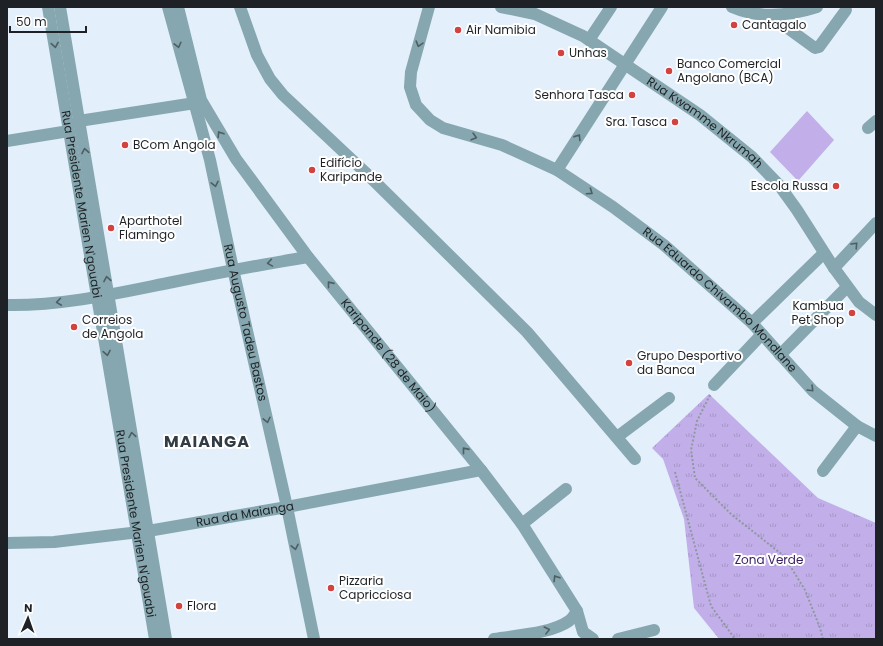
<svg xmlns="http://www.w3.org/2000/svg" width="883" height="646" viewBox="0 0 883 646" font-family="Poppins,sans-serif">
<style>
.park{fill:url(#park-tufts)}
.pitch{fill:#c2afe9}
.lines{fill:none;stroke-linecap:round;stroke-linejoin:round}
.path{stroke:#8f98a0;stroke-width:2;stroke-dasharray:2 2;stroke-linecap:butt}
.minor{stroke:#86a7af;stroke-width:12}
.oneway{stroke:#4d5e64}
.poi-dot{fill:#d14240;stroke:#fff;stroke-width:1.5}
.labels{text-anchor:middle;stroke-width:4;stroke-linejoin:round;paint-order:stroke}
.poi-label{font-size:12px;fill:#1e2226;stroke:#fff;text-anchor:start}
.street-label{font-size:12px;fill:#1e2226;stroke:#fff}
.park-label{font-size:12px;fill:#3d2064;stroke:#fff}
.district-label{font-size:16px;font-weight:bold;letter-spacing:1px;fill:#323c44;stroke:#fff}
</style>
<defs>
<pattern id="park-tufts" width="24" height="20" patternUnits="userSpaceOnUse"><rect width="24" height="20" fill="#c2afe9"/><path d="M3 7l-1-3M5 7V3M7 7l1-3M15 17l-1-3M17 17v-4M19 17l1-3" fill="none" stroke="#a696c8"/></pattern>
</defs>
<rect width="100%" height="100%" fill="#e3f0fb"/>
<!-- park -->
<path class="park" d="M 709,394 L 818,498 L 876,523 L 876,639 L 719,639 L 694,608 L 684,519 L 663,459 L 652,448 Z"/>
<!-- pitch -->
<path class="pitch" d="M 807,111 L 834,140 L 798,181 L 770,152 Z"/>
<g class="lines">
<!-- path -->
<path class="path" d="M 710,395 L 697,421 L 691,450 L 695,478 L 732,515 L 784,556 L 805,590 L 820,628 L 823,639
M 675,472 L 711,606 L 735,639"/>
<!-- minor -->
<g class="minor">
<path id="s1" d="M 48,7 L 155,639"/>
<path d="M 60,7 L 166,639"/>
<path id="s2" d="M 168,7 L 210,160 L 233,269 L 287,507 L 314,639"/>
<path id="s3" d="M 178,7 L 201,100 L 236,159 L 308,257 L 481,470 L 522,524 L 577,611 L 583,632 L 593,639"/>
<path d="M 240,7 L 257,55 L 270,79 L 283,95 L 366,173 L 527,332 L 635,459"/>
<path id="s4" d="M 429,7 L 411,72 L 410,87 L 416,105 L 430,120 L 443,128 L 502,145 L 557,170 L 613,207 L 664,245 L 752,323 L 813,391 L 857,426 L 876,436"/>
<path id="s5" d="M 501,7 L 535,14 L 583,36 L 700,115 L 752,157 L 779,185 L 797,210 L 834,268 L 859,302 L 876,315"/>
<path d="M 732,7 C 760,19 789,16 817,7"/>
<path d="M 771,16 L 815,48 L 819,47 L 846,10"/>
<path d="M 589,40 L 611,7"/>
<path d="M 79,121 L 195,103"/>
<path d="M 868,128 L 876,121"/>
<path d="M 7,141 L 69,131"/>
<path d="M 557,170 L 662,7"/>
<path d="M 834,268 L 876,223"/>
<path d="M 7,305 C 63,306 118,293 173,282 C 218,273 263,264 308,257"/>
<path d="M 752,323 L 824,253"/>
<path d="M 780,355 L 847,287"/>
<path d="M 714,385 L 762,334"/>
<path d="M 617,437 L 669,398"/>
<path d="M 823,471 L 857,426"/>
<path d="M 522,524 L 566,489"/>
<path id="s6" d="M 7,543 L 54,542 L 148,531 L 287,507 L 481,470"/>
<path d="M 494,639 C 517,635 550,634 569,621 C 573,618 575,614 577,611"/>
<path d="M 618,639 L 654,630"/>
</g>
</g>
<!-- one-way arrows -->
<defs><path id="oneway-chevron" d="M-2-3.5L2.5 0L-2 3.5" fill="none" stroke-width="1.6" stroke-linecap="round" stroke-linejoin="round"/></defs>
<g class="oneway">
<use href="#oneway-chevron" transform="translate(419 44) rotate(106)"/>
<use href="#oneway-chevron" transform="translate(55 45) rotate(80)"/>
<use href="#oneway-chevron" transform="translate(178 45) rotate(76)"/>
<use href="#oneway-chevron" transform="translate(220 134) rotate(-122)"/>
<use href="#oneway-chevron" transform="translate(474 137) rotate(16)"/>
<use href="#oneway-chevron" transform="translate(578 137) rotate(-58)"/>
<use href="#oneway-chevron" transform="translate(85 151) rotate(-100)"/>
<use href="#oneway-chevron" transform="translate(215 184) rotate(78)"/>
<use href="#oneway-chevron" transform="translate(590 192) rotate(34)"/>
<use href="#oneway-chevron" transform="translate(855 245) rotate(-47)"/>
<use href="#oneway-chevron" transform="translate(270 263) rotate(171)"/>
<use href="#oneway-chevron" transform="translate(107 279) rotate(-100)"/>
<use href="#oneway-chevron" transform="translate(330 284) rotate(-129)"/>
<use href="#oneway-chevron" transform="translate(59 302) rotate(172)"/>
<use href="#oneway-chevron" transform="translate(107 353) rotate(80)"/>
<use href="#oneway-chevron" transform="translate(811 389) rotate(45)"/>
<use href="#oneway-chevron" transform="translate(267 420) rotate(77)"/>
<use href="#oneway-chevron" transform="translate(132 435) rotate(-99)"/>
<use href="#oneway-chevron" transform="translate(465 450) rotate(-129)"/>
<use href="#oneway-chevron" transform="translate(295 547) rotate(78)"/>
<use href="#oneway-chevron" transform="translate(556 578) rotate(-122)"/>
<use href="#oneway-chevron" transform="translate(547 630) rotate(-14)"/>
</g>
<!-- markers -->
<g class="poi-dot">
<circle cx="734" cy="25" r="4"/>
<circle cx="458" cy="30" r="4"/>
<circle cx="561" cy="53" r="4"/>
<circle cx="669" cy="71" r="4"/>
<circle cx="632" cy="95" r="4"/>
<circle cx="675" cy="122" r="4"/>
<circle cx="125" cy="145" r="4"/>
<circle cx="312" cy="170" r="4"/>
<circle cx="836" cy="186" r="4"/>
<circle cx="111" cy="228" r="4"/>
<circle cx="852" cy="313" r="4"/>
<circle cx="74" cy="327" r="4"/>
<circle cx="629" cy="363" r="4"/>
<circle cx="331" cy="588" r="4"/>
<circle cx="179" cy="606" r="4"/>
</g>
<g class="labels">
<!-- poi labels -->
<g class="poi-label">
<text x="742" y="29">Cantagalo</text>
<text x="466" y="34">Air Namibia</text>
<text x="569" y="57">Unhas</text>
<text x="677" y="68">Banco Comercial<tspan x="677" dy="14">Angolano (BCA)</tspan></text>
<text x="624" y="99" text-anchor="end">Senhora Tasca</text>
<text x="667" y="126" text-anchor="end">Sra. Tasca</text>
<text x="133" y="149">BCom Angola</text>
<text x="320" y="167">Edifício<tspan x="320" dy="14">Karipande</tspan></text>
<text x="828" y="190" text-anchor="end">Escola Russa</text>
<text x="119" y="225">Aparthotel<tspan x="119" dy="14">Flamingo</tspan></text>
<text x="844" y="310" text-anchor="end">Kambua<tspan x="844" dy="14">Pet Shop</tspan></text>
<text x="82" y="324">Correios<tspan x="82" dy="14">de Angola</tspan></text>
<text x="637" y="360">Grupo Desportivo<tspan x="637" dy="14">da Banca</tspan></text>
<text x="339" y="585">Pizzaria<tspan x="339" dy="14">Capricciosa</tspan></text>
<text x="187" y="610">Flora</text>
</g>
<!-- street labels -->
<g class="street-label">
<text dy="4" stroke="none"><textPath href="#s5" startOffset="237">Rua Kwamme Nkrumah</textPath></text>
<text dy="4" stroke="none"><textPath href="#s1" startOffset="200">Rua Presidente Marien N'gouabi</textPath></text>
<text dy="4" stroke="none"><textPath href="#s4" startOffset="468">Rua Eduardo Chivambo Mondlane</textPath></text>
<text dy="4" stroke="none"><textPath href="#s2" startOffset="325">Rua Augusto Tadeu Bastos</textPath></text>
<text dy="4" stroke="none"><textPath href="#s3" startOffset="413">Karipande (28 de Maio)</textPath></text>
<text dy="4" stroke="none"><textPath href="#s6" startOffset="240">Rua da Maianga</textPath></text>
<text dy="4" stroke="none"><textPath href="#s1" startOffset="524">Rua Presidente Marien N'gouabi</textPath></text>
</g>
<!-- park labels -->
<g class="park-label">
<text x="769" y="564">Zona Verde</text>
</g>
<!-- district labels -->
<g class="district-label">
<text x="207" y="447">MAIANGA</text>
</g>
</g>
<!-- border -->
<rect width="883" height="646" fill="none" stroke="#1e2226" stroke-width="16"/>
<!-- north arrow -->
<g transform="translate(28 618) rotate(2)" stroke="#ffffff" stroke-width="3" paint-order="stroke">
<path d="M0-3L7 15L0 10L-7 15Z" fill="#1e2226"/>
<text y="-6" font-size="11" font-weight="bold" text-anchor="middle" fill="#1e2226">N</text>
</g>
<!-- scale -->
<path d="M10 26v6h76v-6" fill="none" stroke="#1e2226" stroke-width="2"/>
<text x="16" y="26" font-size="12" fill="#1e2226" stroke="#ffffff" stroke-width="3" paint-order="stroke">50 m</text>
</svg>
